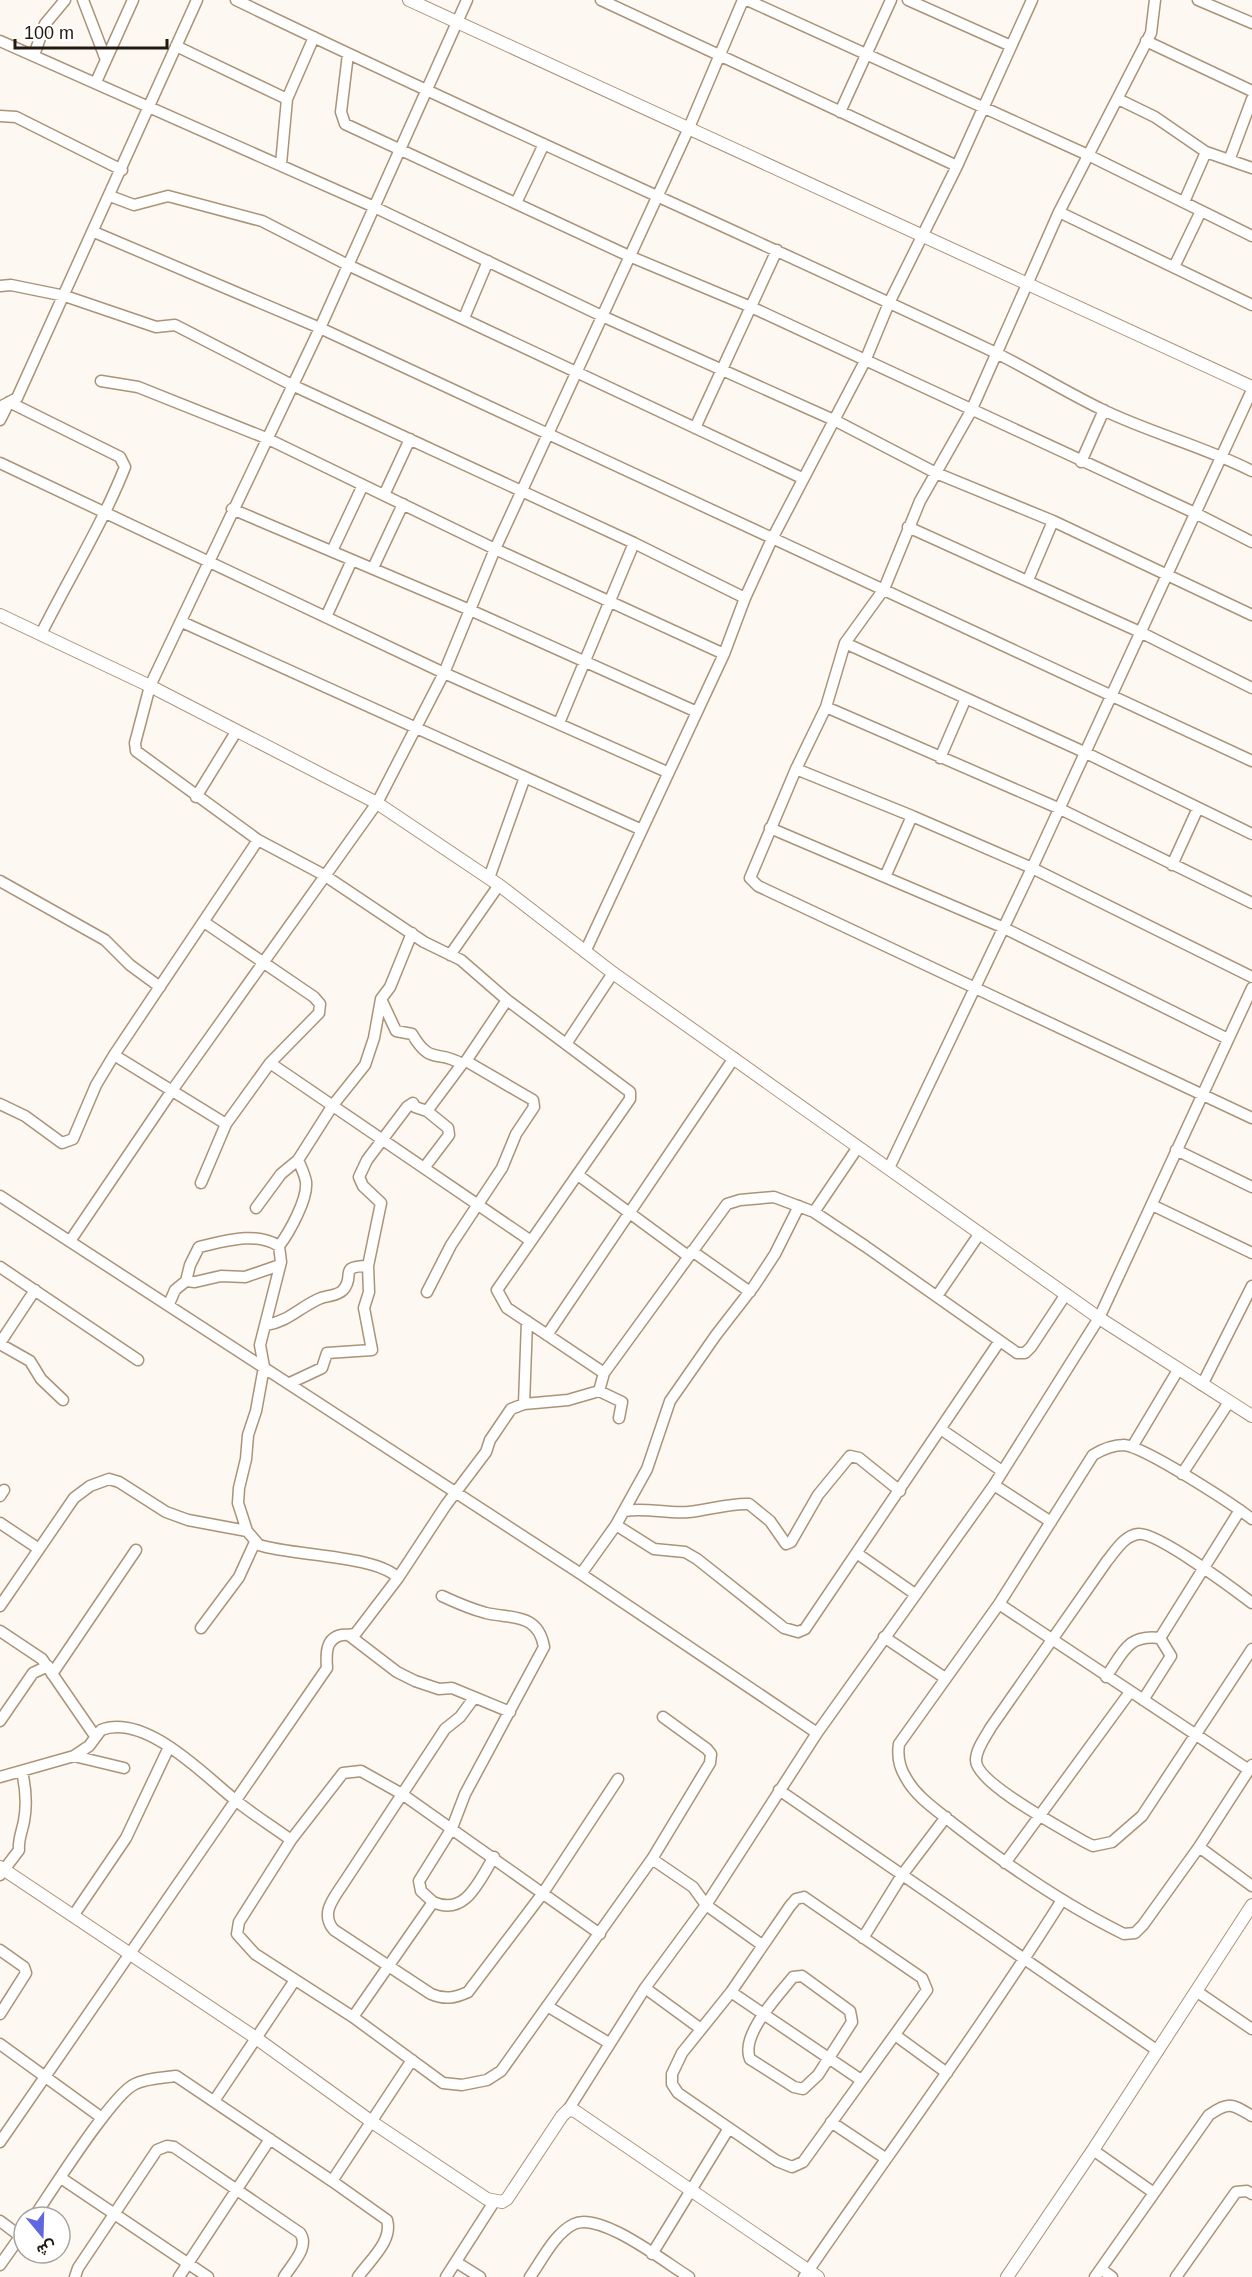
<svg xmlns="http://www.w3.org/2000/svg" width="1252" height="2277" viewBox="0 0 1252 2277" font-family="Arial,Vazirmatn,sans-serif">
<style>
.lines{fill:none;stroke-linecap:round;stroke-linejoin:round}
.minor-casing{stroke:#ab9378;stroke-width:13}
.tertiary-casing{stroke:#ab9378;stroke-width:14}
.minor{stroke:#fff;stroke-width:10}
.tertiary{stroke:#fff;stroke-width:12}
</style>
<rect width="100%" height="100%" fill="#fdf8f2"/>
<g class="lines">
<!-- minor casing -->
<g class="minor-casing">
<path id="minor" d="M 83,0 L 106,60
M 236,0 C 486,121 741,232 992,351 C 1029,369 1064,391 1101,409 C 1150,433 1203,446 1252,471
M 467,0 L 320,328 L 150,686 L 135,743 L 136,751 L 258,840 L 324,875 L 424,942 L 461,960 L 507,1000 L 630,1092 L 630,1099 L 497,1290 L 507,1308 L 604,1373
M 601,0 L 957,166
M 747,0 L 1088,155 L 1252,236
M 908,0 L 1011,46
M 1155,0 L 1151,33 L 1059,212 L 971,411 L 920,501 L 884,589 L 845,643 L 826,707 L 796,769 L 750,878 L 758,886 L 1252,1118
M 1198,0 L 1252,23
M 0,41 L 372,206 L 602,316 L 836,421 L 936,473 L 1053,521 L 1252,615
M 1146,41 L 1252,91
M 176,46 L 287,99
M 348,54 L 341,112 L 345,124 L 629,256 L 751,307 L 1195,513 L 1252,542
M 34,55 L 45,24 L 65,0
M 96,82 L 133,0
M 1118,99 L 1155,117 L 1206,152 L 1252,168
M 840,112 L 891,0
M 0,116 L 16,117 L 122,170
M 1230,158 L 1252,99
M 281,164 L 287,99 L 314,37
M 110,196 L 134,205 L 168,196 L 262,221 L 348,265 L 802,478
M 1184,202 L 1206,152
M 516,203 L 544,144
M 1059,212 L 1252,305
M 94,232 L 320,328 L 1252,761
M 1174,267 L 1201,211
M 0,286 L 11,285 L 65,296 L 156,327 L 175,325 L 292,385 L 634,543 L 745,598
M 464,318 L 488,261
M 101,381 L 138,387 L 266,438 L 495,549 L 724,654
M 9,402 L 120,457 L 125,467 C 102,525 69,578 41,634
M 0,407 L 17,398 L 197,0
M 0,420 L 9,402
M 695,428 L 777,250
M 1081,462 L 1104,410
M 0,463 L 444,673 L 667,772
M 384,495 L 410,439
M 232,509 L 470,610 L 697,712
M 908,527 L 1140,632 L 1252,688
M 332,551 L 363,485
M 373,568 L 403,504
M 1028,580 L 1053,521
M 326,617 L 352,560
M 182,622 L 642,830
M 845,643 L 1084,752 L 1252,834
M 826,707 L 1058,808 L 1252,903
M 559,723 L 634,543
M 940,758 L 966,698
M 796,769 L 912,816 L 1032,868 L 1252,977
M 196,797 L 236,732
M 770,828 L 1002,927 L 1228,1039
M 1172,865 L 1198,808
M 885,877 L 912,816
M 489,878 L 525,777
M 0,881 L 105,940 L 130,965 L 160,987
M 585,952 L 724,654 L 745,598 L 772,539 L 865,361 L 889,303 L 957,166 L 1032,0
M 450,955 L 499,885
M 381,999 L 396,1031 L 412,1034 C 431,1066 437,1049 462,1064
M 566,1044 L 613,973
M 114,1055 L 226,1124 L 270,1063 L 319,1013 L 320,1004 L 314,997 L 204,922
M 270,1063 L 531,1241
M 0,1104 L 25,1116 L 62,1143 L 73,1139 L 96,1085 L 114,1055 L 258,840
M 1176,1150 L 1252,1187
M 424,1168 L 449,1135 L 448,1128 L 427,1111 L 462,1064 L 466,1061 L 507,1000
M 889,1168 L 1032,868 L 1252,390
M 578,1175 L 688,1256
M 201,1183 L 226,1124
M 0,1196 L 581,1574 L 817,1733
M 1152,1205 L 1252,1253
M 256,1208 L 281,1174 L 298,1160 L 333,1105 L 365,1065 L 374,1038 L 381,999 L 390,987 L 412,933
M 814,1212 L 858,1147
M 70,1241 L 171,1092 L 377,803 L 444,673 L 495,549 L 688,130 L 743,0
M 279,1246 C 289,1233 308,1199 306,1182 C 305,1175 301,1167 298,1160
M 692,1251 L 750,1292
M 0,1267 L 138,1360
M 186,1281 L 195,1282 L 221,1276 L 245,1277 L 280,1265
M 427,1292 L 451,1245 L 502,1168 L 516,1134 L 534,1107 L 533,1100 L 466,1061
M 937,1296 L 980,1233
M 169,1304 L 175,1290 L 186,1281 L 190,1265 L 199,1247 C 225,1241 255,1231 279,1246 L 281,1262 L 260,1345 L 264,1367 L 256,1411 L 248,1435 L 246,1459 L 239,1488 L 238,1503 L 247,1531
M 266,1325 C 288,1322 301,1306 321,1298 C 327,1296 339,1295 343,1290 C 356,1276 337,1266 368,1266
M 547,1335 L 734,1058
M 0,1343 L 35,1290
M 0,1344 L 30,1361 L 41,1379 L 63,1400
M 290,1383 L 322,1368 L 327,1353 L 372,1350 L 364,1308 L 369,1292 L 368,1266 L 381,1203 L 363,1186 L 359,1177 L 367,1160 L 407,1107 L 413,1103 L 415,1107 L 427,1111
M 1202,1385 L 1252,1286
M 524,1404 L 527,1321
M 619,1418 L 622,1402 L 599,1391 L 604,1373 L 727,1204 L 740,1200 L 774,1197 L 814,1212 L 865,1246 L 1017,1353 L 1025,1353 L 1031,1347 L 1066,1294
M 942,1430 L 1002,1471
M 1132,1447 L 1178,1370
M 1182,1474 L 1229,1402
M 994,1485 L 1051,1522
M 0,1496 L 4,1490
M 624,1511 C 646,1507 666,1514 689,1512 C 708,1510 730,1503 749,1504 L 770,1521 L 786,1544 L 791,1542 L 818,1495 L 850,1456 L 859,1458 L 900,1491
M 1252,1519 C 1231,1503 1145,1447 1124,1445 C 1112,1445 1103,1449 1093,1455 L 999,1604 L 899,1744 C 897,1757 899,1767 906,1778 C 917,1798 938,1811 955,1825 C 1008,1866 1063,1904 1124,1934 L 1135,1933 L 1143,1925 L 1199,1847 L 1252,1765
M 0,1523 L 39,1549
M 616,1525 L 654,1549 L 685,1552 L 697,1559 L 784,1628 L 798,1632 L 805,1629 L 999,1342
M 858,1554 L 915,1594
M 581,1574 L 616,1525 L 647,1469 L 670,1401 L 716,1335 L 754,1286 L 775,1254 L 799,1206
M 1252,1603 C 1235,1590 1156,1531 1138,1534 C 1124,1536 1116,1550 1107,1561 L 991,1727 C 986,1736 976,1749 976,1760 C 975,1783 1065,1830 1085,1842 L 1093,1846 L 1112,1842 L 1142,1816 L 1252,1649
M 999,1604 L 1249,1770
M 0,1606 L 74,1498 L 90,1486 L 109,1479 L 119,1482 L 166,1512 L 188,1520 L 247,1531 L 259,1545 C 293,1556 376,1555 398,1578
M 201,1628 L 239,1577 L 255,1542
M 0,1631 L 42,1659 L 95,1736
M 350,1636 L 397,1672 L 415,1681 L 439,1689 L 452,1688 L 510,1712
M 884,1637 L 945,1678
M 1160,1638 L 1240,1510
M 52,1674 L 136,1550
M 1106,1677 C 1123,1653 1127,1634 1160,1638 L 1171,1656 L 1143,1700
M 474,1698 L 460,1717 L 445,1729 L 343,1884 C 333,1899 320,1914 334,1930 L 431,1994 C 445,2000 455,1998 468,1992 L 543,1893 L 618,1779
M 0,1721 L 33,1673 L 48,1666
M 74,1756 L 124,1768
M 0,1777 L 74,1756 L 89,1746 L 101,1730 C 145,1713 203,1774 234,1799 C 252,1814 272,1826 291,1840
M 779,1790 L 1158,2051
M 1199,1847 L 1252,1886
M 652,1859 L 693,1887 L 706,1905 L 762,1945
M 1005,1863 L 1130,1692
M 0,1875 L 19,1850 C 18,1839 22,1832 24,1821 C 27,1805 26,1789 22,1772
M 804,1897 L 922,1978 L 927,1990 L 803,2162 L 792,2167 L 777,2161 L 678,2093 L 672,2084 L 672,2074 L 682,2053 L 731,1992 L 790,1906 L 796,1899 Z
M 433,1902 C 466,1917 479,1880 494,1857
M 73,1916 L 126,1838 L 169,1747
M 600,1934 L 402,1794 L 361,1771 L 343,1773 L 291,1840 L 239,1922 L 237,1934 L 255,1954 L 353,2017 L 443,2083 L 462,2085 L 487,2080 L 501,2071 L 652,1859 L 710,1763 L 711,1754 L 707,1749 L 663,1717
M 863,1938 L 902,1875 L 946,1817
M 0,1950 L 24,1967 L 26,1973 L 0,2014
M 802,1976 L 850,2011 L 852,2022 L 818,2075 L 803,2089 L 794,2087 L 750,2059 C 740,2035 778,1996 793,1977 Z
M 645,1988 L 701,2029
M 1196,1991 L 1252,2029
M 731,1992 L 861,2080
M 547,2006 L 609,2043
M 353,2017 L 433,1902 L 421,1891 L 419,1881 L 452,1828 L 465,1794 L 544,1647 C 538,1613 513,1619 486,1613 C 471,1609 457,1603 442,1596
M 895,2035 L 947,2073
M 0,2044 L 102,2118
M 214,2101 L 295,1980
M 568,2110 L 645,1988 L 706,1905 L 817,1733 L 994,1485 L 1099,1318 L 1252,988
M 831,2122 L 885,2158
M 0,2142 L 327,1668 C 326,1655 325,1638 342,1635 C 348,1634 350,1636 356,1633 L 398,1578 L 446,1505 L 486,1452 L 490,1440 L 511,1409 L 524,1404 L 568,1400 L 599,1391
M 1093,2150 L 1154,2193
M 61,2178 L 208,2277
M 332,2181 L 387,2220 C 393,2241 370,2260 358,2277
M 34,2217 C 51,2192 113,2093 135,2084 C 147,2078 162,2078 176,2076 L 332,2181 L 412,2060
M 0,2221 L 20,2236
M 652,2254 L 729,2128
M 456,2262 L 480,2277
M 0,2265 L 24,2231
M 1101,2269 L 1112,2277
M 75,2277 L 78,2268 L 157,2150 L 167,2146 L 174,2147 L 300,2233 C 310,2247 292,2264 284,2277
M 179,2277 L 270,2139
M 446,2277 L 494,2202
M 530,2277 C 542,2260 555,2233 574,2224 C 600,2211 666,2263 689,2277
M 804,2277 C 890,2151 981,2029 1062,1900
M 1095,2277 L 1209,2115 C 1229,2101 1232,2104 1252,2116
M 1176,2277 L 1236,2192 L 1247,2191 L 1252,2194"/>
</g>
<!-- tertiary casing -->
<g class="tertiary-casing">
<path id="tertiary" d="M 409,0 L 1252,387
M 0,615 L 150,686 L 377,803 L 499,885 L 613,973 L 1099,1318 L 1252,1416
M 0,1867 L 256,2038 L 372,2122 L 487,2199 L 502,2202 L 507,2199 L 562,2116 L 568,2110 L 575,2111 L 818,2277
M 1007,2277 L 1093,2150 L 1252,1905"/>
</g>
<!-- minor -->
<use href="#minor" class="minor"/>
<!-- tertiary -->
<use href="#tertiary" class="tertiary"/>
</g>
<!-- north arrow -->
<g transform="translate(42 2235) rotate(161)"><circle r="28" fill="#ffffff" stroke="#a7a39f" stroke-width="1.5"/>
<path d="M0-4.5L10 22L0 15L-10 22Z" fill="#6167e0"/>
<text y="-9" font-size="16" font-weight="bold" text-anchor="middle" fill="#22190f">ش</text>
</g>
<!-- scale -->
<path d="M15 39v9h152v-9" fill="none" stroke="#22190f" stroke-width="3"/>
<text x="24" y="39" font-size="18" fill="#22190f" stroke="#ffffff" stroke-width="4.5" paint-order="stroke">100 m</text>
</svg>
